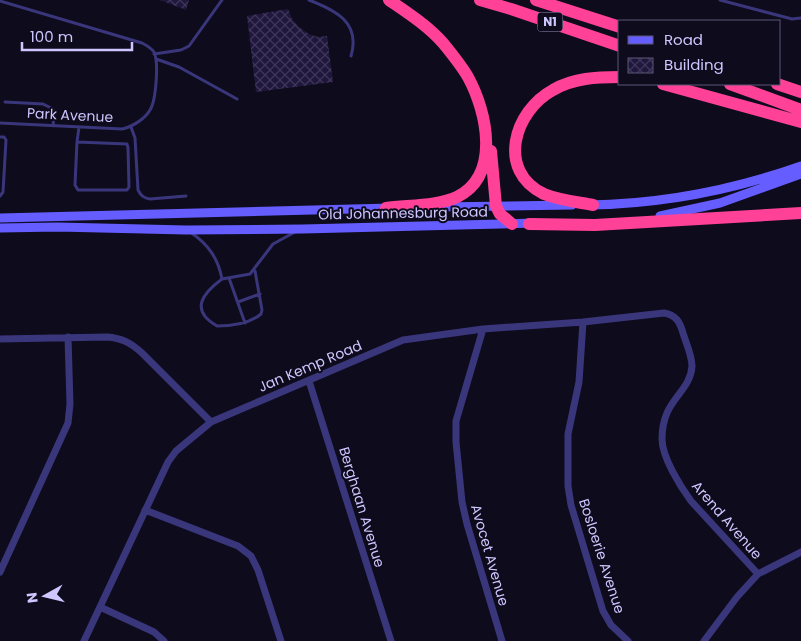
<svg xmlns="http://www.w3.org/2000/svg" width="801" height="641" viewBox="0 0 801 641" font-family="Poppins,sans-serif">
<style>
.building{fill:url(#building-cross-hatch)}
.lines{fill:none;stroke-linecap:round;stroke-linejoin:round}
.lane{stroke:#3a367b;stroke-width:3}
.street{stroke:#3a367b;stroke-width:7}
.secondary{stroke:#655dff;stroke-width:9}
.highway{stroke:#ff4197;stroke-width:12}
.labels{text-anchor:middle;stroke-width:4;stroke-linejoin:round;paint-order:stroke}
.shield{fill:#0e0b1c;stroke:#948ebb;stroke-width:1}
.shield-label{font-size:12px;font-weight:bold;fill:#cec6ff}
.street-label{font-size:14px;fill:#cec6ff;stroke:#0e0b1c}
</style>
<defs>
<pattern id="building-cross-hatch" width="8" height="8" patternUnits="userSpaceOnUse" patternTransform="scale(1.25)"><rect width="8" height="8" fill="#20173d"/><path d="M0 0l8 8M0 8l8-8" fill="none" stroke="#3f375a"/></pattern>
</defs>
<rect width="100%" height="100%" fill="#0e0b1c"/>
<!-- building -->
<path class="building" d="M 160,0 L 189,0 L 186,10 Z
M 288,9 L 292,19 L 299,27 L 309,34 L 318,37 L 327,36 L 333,82 L 256,92 L 247,16 Z"/>
<g class="lines">
<!-- lane -->
<path class="lane" d="M 309,0 C 335,10 361,22 351,56
M 720,0 L 792,19 L 801,18
M 0,1 L 142,43 C 146,45 151,48 154,52 C 159,62 156,101 150,110 C 145,119 132,127 122,129 L 0,123
M 154,54 L 181,50 L 189,46 L 222,0
M 156,59 L 179,67 L 237,99
M 5,102 L 43,104 L 53,109 L 54,115 L 53,126
M 131,127 L 135,138 L 138,190 C 141,196 144,198 150,199 L 186,196
M 0,137 L 4,137 L 6,140 L 3,192 L 0,196
M 77,142 L 127,144 L 128,148 L 129,187 L 127,190 L 78,190 L 75,185 L 77,142 L 79,127
M 190,232 C 208,244 218,258 222,279 L 250,274 L 273,244 L 295,232
M 229,278 L 245,323
M 222,279 C 203,293 189,310 217,326 C 233,326 249,324 261,314 L 262,310 L 255,271
M 238,302 L 260,294"/>
<!-- street -->
<path class="street" d="M 583,322 L 579,382 L 568,434 L 568,486 L 571,505 L 603,611 L 611,625 L 628,641
M 483,329 L 456,421 L 456,442 L 462,502 L 467,524 L 502,641
M 0,339 L 107,337 C 122,338 131,343 142,353 L 211,422
M 309,381 L 391,641
M 145,510 L 238,546 L 251,556 L 258,570 L 281,641
M 0,572 L 68,423 L 70,404 L 68,337
M 100,607 L 154,632 L 164,641
M 84,641 L 168,462 L 176,451 L 211,422 L 403,340 L 483,329 L 583,322 L 664,313 C 676,315 680,322 683,333 C 686,343 692,356 692,366 C 691,386 674,396 667,413 C 664,420 662,431 662,439 C 662,457 680,486 691,501 L 758,574
M 704,641 L 737,597 L 758,574 L 801,552"/>
<!-- secondary -->
<path class="secondary" d="M 588,205 C 660,204 733,190 801,166
M 435,207 L 572,205
M 660,216 L 720,203 L 801,174
M 0,218 L 392,208
M 0,228 L 58,227 L 186,230 L 303,229 L 535,223"/>
<!-- highway -->
<path class="highway" d="M 480,0 L 511,9 L 620,46
M 536,0 L 620,27
M 663,84 L 801,122
M 730,84 L 801,110
M 777,84 L 801,92
M 491,151 L 496,206 L 500,214 L 512,224
M 593,205 C 577,202 559,200 544,194 C 496,171 514,111 553,90 C 573,78 597,77 620,77
M 386,208 C 407,205 438,206 457,197 C 501,175 487,112 468,77 C 461,65 452,54 443,43 C 428,26 408,13 389,0
M 529,224 L 595,225 L 801,213"/>
</g>
<g class="labels">
<!-- shield labels -->
<rect class="shield" x="537.5" y="12.5" width="25" height="19" rx="4"/>
<g class="shield-label">
<text x="550" y="26">N1</text>
</g>
<!-- street labels -->
<g class="street-label">
<text transform="translate(70 115) rotate(3)" y="5">Park Avenue</text>
<text transform="translate(403 213) rotate(-1)" y="5">Old Johannesburg Road</text>
<text transform="translate(310 366) rotate(-23)" y="5">Jan Kemp Road</text>
<text transform="translate(362 507) rotate(73)" y="5">Berghaan Avenue</text>
<text transform="translate(727 520) rotate(49)" y="5">Arend Avenue</text>
<text transform="translate(490 555) rotate(74)" y="5">Avocet Avenue</text>
<text transform="translate(602 556) rotate(72)" y="5">Bosloerie Avenue</text>
</g>
</g>
<!-- legend -->
<rect x="618" y="20" width="162" height="65" fill="#0e0b1c" stroke="#5b5677"/>
<rect x="628" y="36" width="25" height="8" fill="#655dff" stroke="#5b5677"/>
<text x="664" y="45" font-size="15" fill="#cec6ff">Road</text>
<rect x="628" y="58" width="25" height="15" fill="url(#building-cross-hatch)" stroke="#5b5677"/>
<text x="664" y="70" font-size="15" fill="#cec6ff">Building</text>
<!-- north arrow -->
<g transform="translate(45 596) rotate(262)" stroke="#0e0b1c" stroke-width="4" paint-order="stroke">
<path d="M0-4L9 19L0 12L-9 19Z" fill="#cec6ff"/>
<text y="-8" font-size="14" font-weight="bold" text-anchor="middle" fill="#cec6ff">N</text>
</g>
<!-- scale -->
<path d="M22 42v8h110v-8" fill="none" stroke="#cec6ff" stroke-width="2.5"/>
<text x="30" y="42" font-size="15" fill="#cec6ff" stroke="#0e0b1c" stroke-width="4" paint-order="stroke">100 m</text>
</svg>
